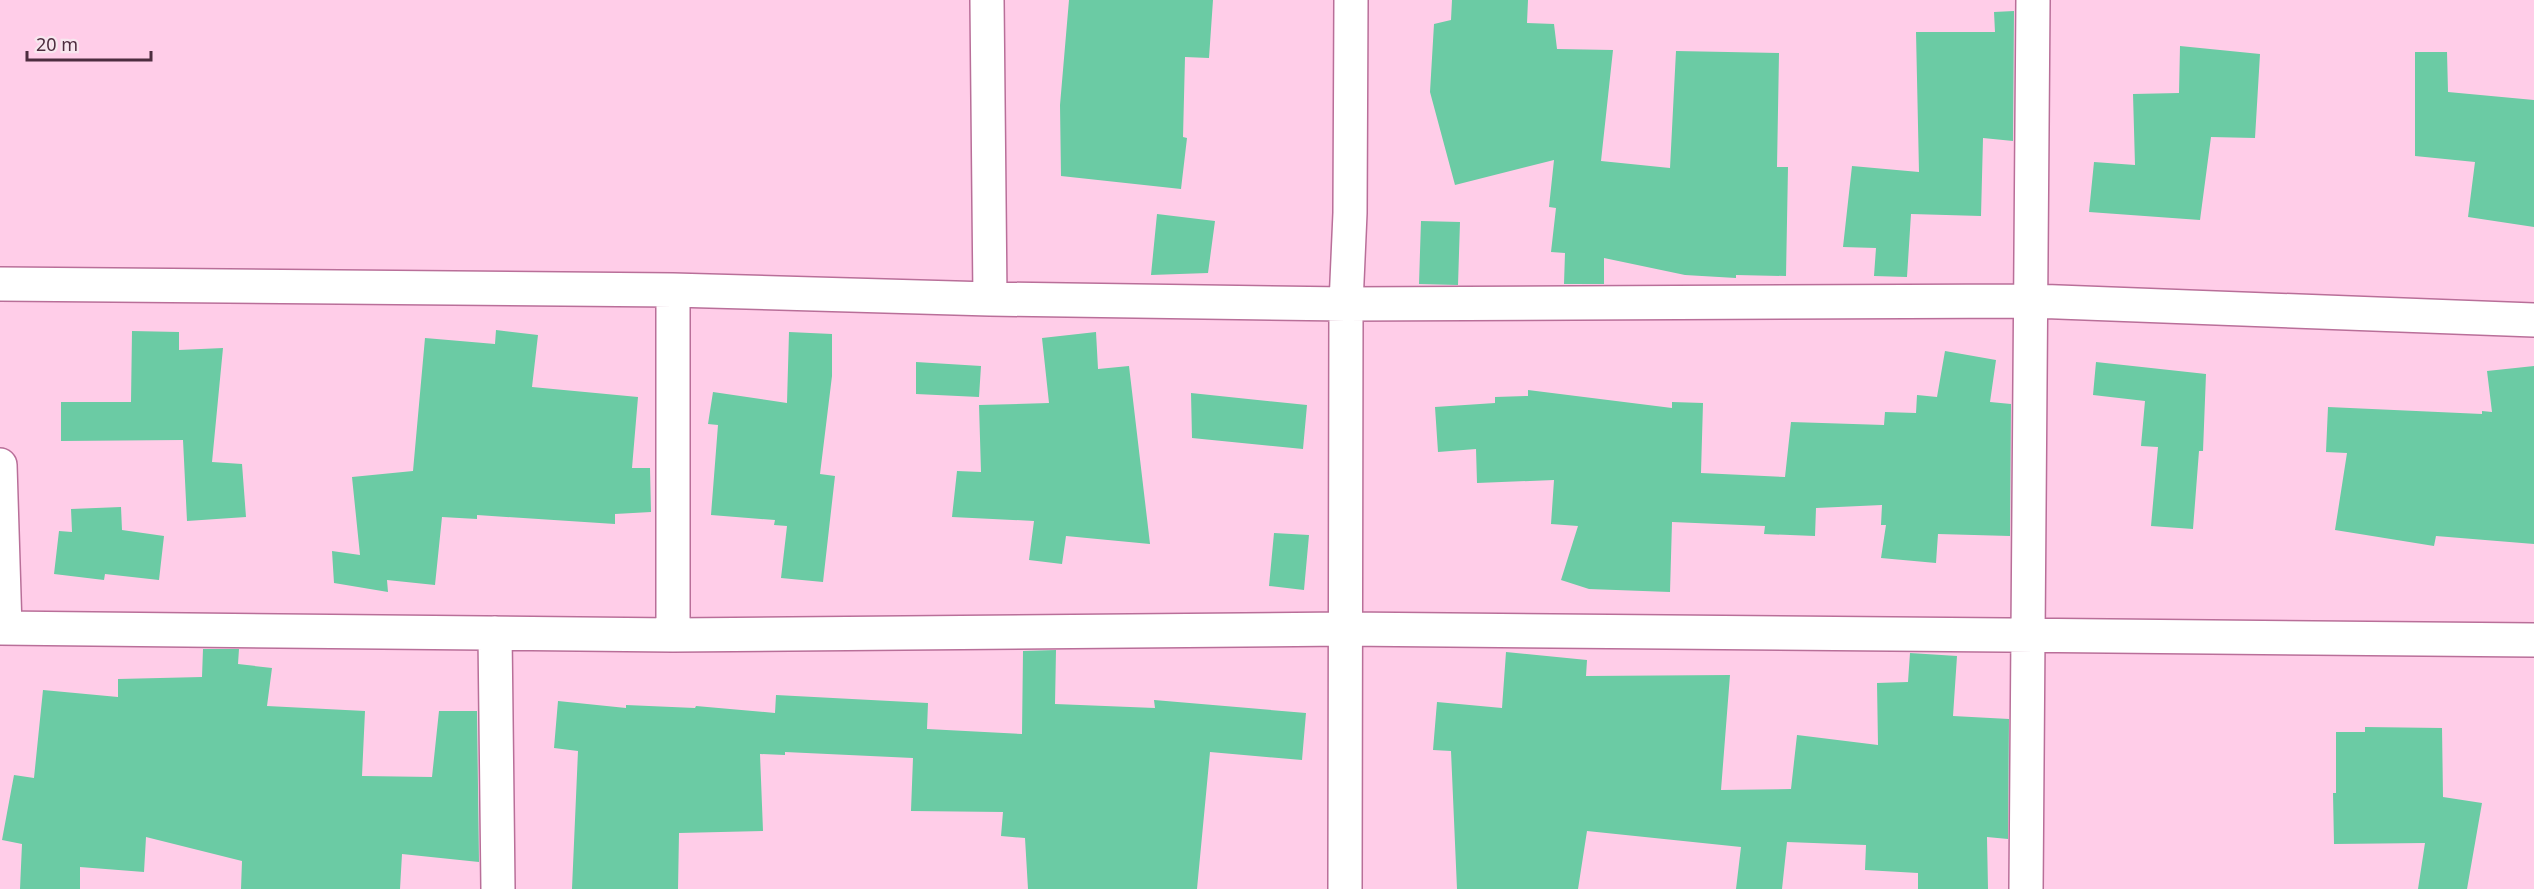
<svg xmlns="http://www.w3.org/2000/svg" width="2534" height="889" viewBox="0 0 2534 889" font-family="'Noto Sans',sans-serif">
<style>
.building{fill:#6bcba4}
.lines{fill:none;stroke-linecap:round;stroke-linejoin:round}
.minor-casing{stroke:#b96f99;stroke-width:36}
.minor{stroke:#fff;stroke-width:33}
</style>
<rect width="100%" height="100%" fill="#ffcde8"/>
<!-- building -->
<path class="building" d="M 1069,0 L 1213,0 L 1209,58 L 1185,57 L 1183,137 L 1187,138 L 1181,189 L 1061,176 L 1060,105 Z
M 1452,0 L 1528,0 L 1527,23 L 1554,24 L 1557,49 L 1613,50 L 1601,161 L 1670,168 L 1676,51 L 1779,53 L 1777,167 L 1788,167 L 1786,276 L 1736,275 L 1736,278 L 1685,275 L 1604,258 L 1604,284 L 1564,284 L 1565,253 L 1551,252 L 1556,208 L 1549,207 L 1554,160 L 1455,185 L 1430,92 L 1434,24 L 1451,20 Z
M 2014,11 L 2013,141 L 1983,138 L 1981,216 L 1911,214 L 1907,277 L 1874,276 L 1876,248 L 1843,247 L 1852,166 L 1919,172 L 1916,32 L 1995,32 L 1994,12 Z
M 2180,46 L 2260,54 L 2255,138 L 2211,137 L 2200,220 L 2089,212 L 2094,162 L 2135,165 L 2133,94 L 2179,93 Z
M 2415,52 L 2447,52 L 2448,92 L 2534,100 L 2534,227 L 2468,217 L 2475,162 L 2415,156 Z
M 1157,214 L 1215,221 L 1208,273 L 1151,275 Z
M 1421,221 L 1460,222 L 1458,285 L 1419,284 Z
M 496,330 L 538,335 L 532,387 L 638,397 L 632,468 L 650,468 L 651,512 L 615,514 L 615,524 L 477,515 L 477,519 L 442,517 L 435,585 L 387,580 L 388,592 L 334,583 L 332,551 L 360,555 L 352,477 L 413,471 L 425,338 L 495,344 Z
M 132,331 L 179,332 L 179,350 L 223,348 L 212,462 L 242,464 L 246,517 L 187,521 L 183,440 L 61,441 L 61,402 L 131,402 Z
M 789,332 L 832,334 L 832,376 L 820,474 L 835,476 L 823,582 L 781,578 L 787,526 L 774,525 L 775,520 L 711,515 L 718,425 L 708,424 L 713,392 L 787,403 Z
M 1096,332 L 1098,369 L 1129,366 L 1150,544 L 1066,536 L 1062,564 L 1029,560 L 1034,521 L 952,517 L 957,471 L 981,472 L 979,405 L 1049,403 L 1042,338 Z
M 1945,351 L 1996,360 L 1990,402 L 2011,404 L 2010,536 L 1938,534 L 1936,563 L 1881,558 L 1886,525 L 1881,525 L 1882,505 L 1816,508 L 1815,536 L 1764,534 L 1765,526 L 1672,522 L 1670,592 L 1589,589 L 1561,580 L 1578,526 L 1551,524 L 1554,480 L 1477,483 L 1476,449 L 1438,452 L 1435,407 L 1495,403 L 1495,397 L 1528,396 L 1528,390 L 1672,408 L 1672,402 L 1703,403 L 1701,473 L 1785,477 L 1791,422 L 1884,425 L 1885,412 L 1916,413 L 1917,395 L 1937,397 Z
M 916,362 L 981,366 L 979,397 L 916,394 Z
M 2096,362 L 2206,374 L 2203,451 L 2199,451 L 2193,529 L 2151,526 L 2158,447 L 2141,446 L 2145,401 L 2093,395 Z
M 2534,366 L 2534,544 L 2436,536 L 2434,546 L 2335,530 L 2347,453 L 2326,452 L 2328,407 L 2482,414 L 2482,411 L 2492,412 L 2487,371 Z
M 1191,393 L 1307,405 L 1303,449 L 1192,438 Z
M 121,507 L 122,530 L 164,536 L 159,580 L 105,574 L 104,580 L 54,574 L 59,531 L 72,532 L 71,509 Z
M 1274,533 L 1309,535 L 1304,590 L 1269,586 Z
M 203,649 L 239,649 L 238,664 L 272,668 L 267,706 L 365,711 L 362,776 L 432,777 L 439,711 L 477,711 L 479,862 L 402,854 L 400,889 L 241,889 L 242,861 L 146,837 L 144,872 L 80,867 L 80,889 L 20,889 L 22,844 L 2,840 L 14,775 L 34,778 L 43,690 L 118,697 L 118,679 L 202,677 Z
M 1056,650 L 1055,704 L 1155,708 L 1154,700 L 1306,713 L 1302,760 L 1210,752 L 1197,889 L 1028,889 L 1025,838 L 1001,836 L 1003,812 L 911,811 L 913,758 L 785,752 L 785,755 L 760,754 L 763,831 L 679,833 L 678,889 L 572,889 L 578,751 L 554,748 L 558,701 L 626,708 L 626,705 L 695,708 L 696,706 L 775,713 L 776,695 L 928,703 L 927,729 L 1022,734 L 1023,651 Z
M 1506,652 L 1587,660 L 1586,676 L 1730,675 L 1721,790 L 1791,789 L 1797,735 L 1878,745 L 1877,683 L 1908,682 L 1910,653 L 1957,656 L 1953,716 L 2009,719 L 2008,839 L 1987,837 L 1988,889 L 1918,889 L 1918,873 L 1865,870 L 1866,845 L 1787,842 L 1782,889 L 1736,889 L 1741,847 L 1587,831 L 1578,889 L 1457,889 L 1451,751 L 1433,750 L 1437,702 L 1502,708 Z
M 2365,727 L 2442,728 L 2443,797 L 2482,803 L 2467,889 L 2418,889 L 2425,843 L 2334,844 L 2333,793 L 2336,793 L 2336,732 L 2365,732 Z"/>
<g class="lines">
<!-- minor casing -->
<g class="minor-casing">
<path id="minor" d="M 987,0 L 990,299
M 0,284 L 673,290 L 990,299 L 1346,304 L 2032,301 L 2534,320
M 673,290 L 673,635
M 0,465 L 5,628
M 0,628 L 673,635 L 1345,629 L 2534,640
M 495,633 L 498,889
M 1345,889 L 1346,304 L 1350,213 L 1351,0
M 2026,889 L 2033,0"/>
</g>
<!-- minor -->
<use href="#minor" class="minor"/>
</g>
<!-- scale -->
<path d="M27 51v9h124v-9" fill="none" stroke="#4d2d3f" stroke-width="3"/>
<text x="36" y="51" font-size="18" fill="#4d2d3f" stroke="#f7e6ee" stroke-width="4.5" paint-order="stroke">20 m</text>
</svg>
